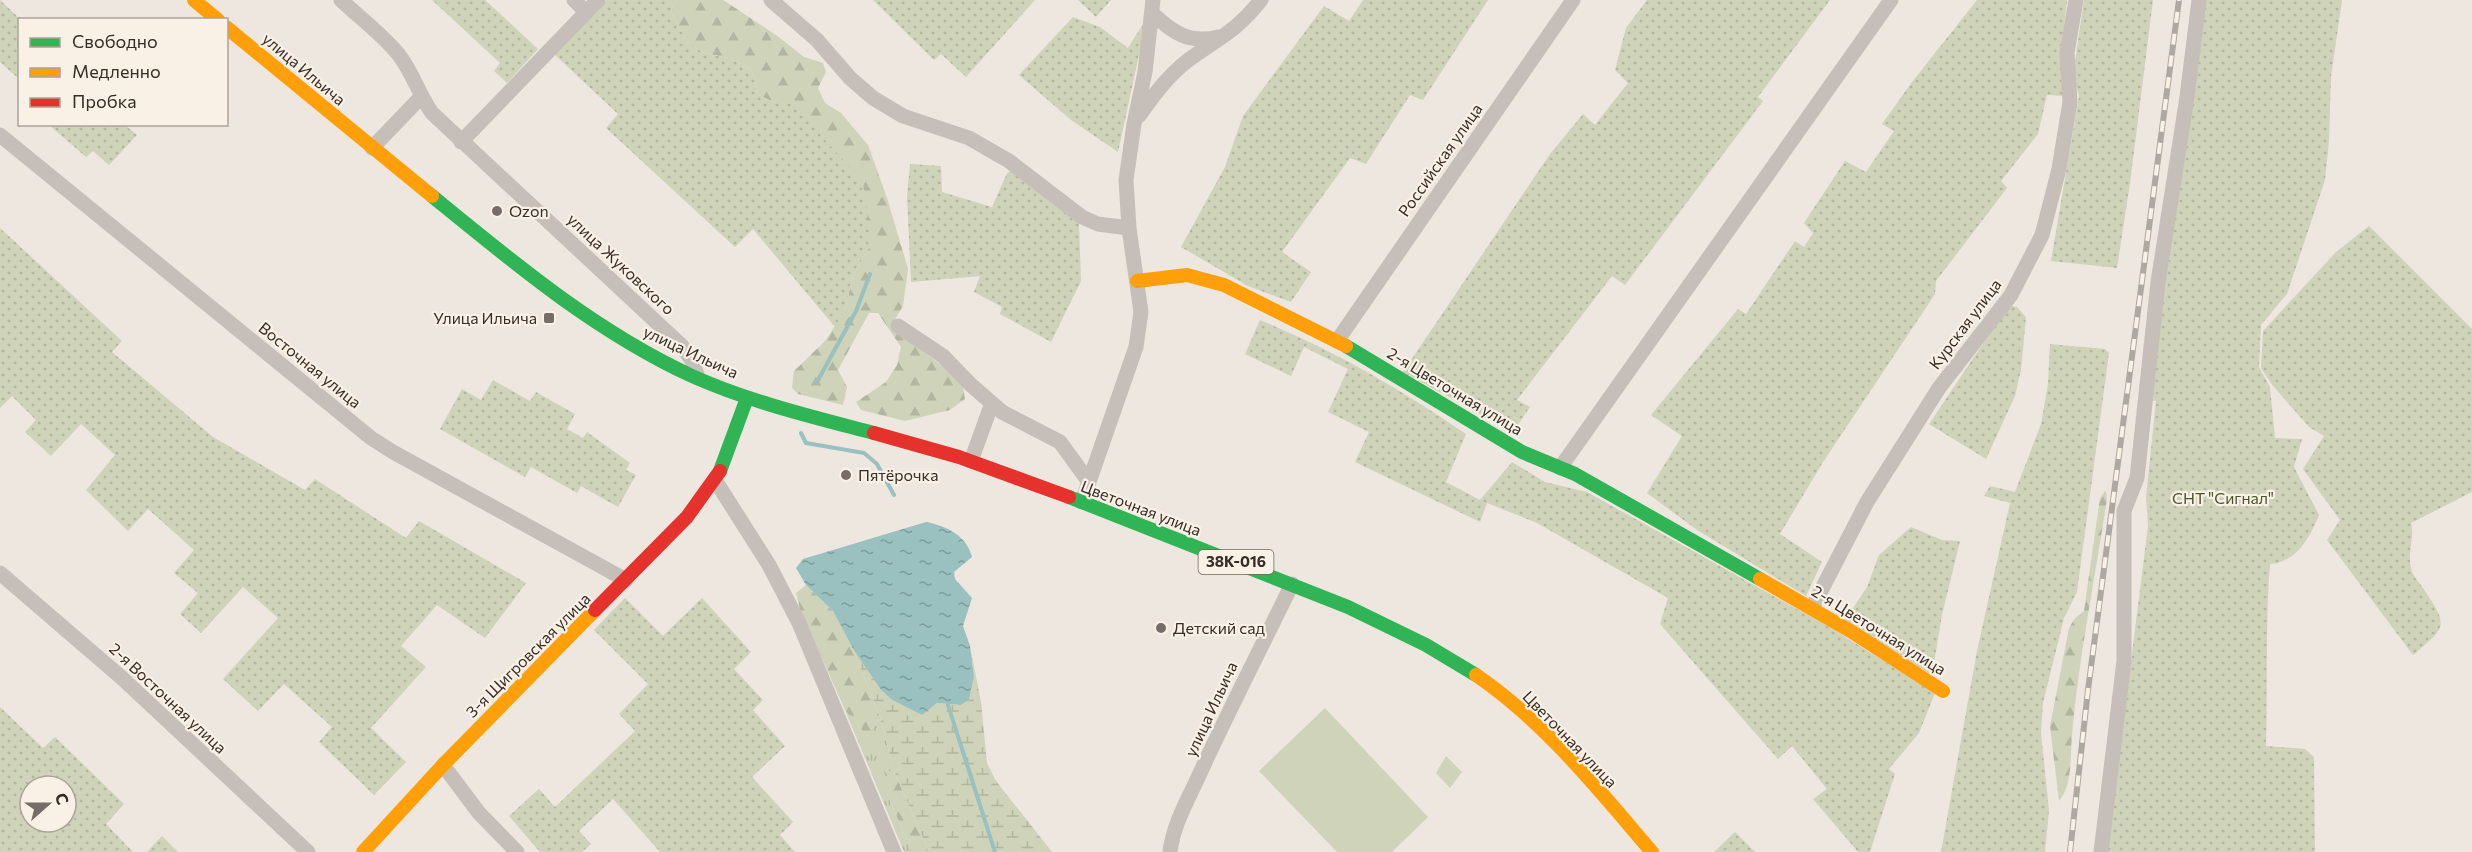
<svg xmlns="http://www.w3.org/2000/svg" width="2472" height="852" viewBox="0 0 2472 852" font-family="Commissioner,sans-serif">
<style>
.grass{fill:url(#grass-tufts)}
.forest{fill:url(#forest-firs)}
.wetland{fill:url(#wetland-marsh)}
.park{fill:#cfd3b9}
.garden{fill:url(#garden-dots);fill-rule:evenodd}
.water{fill:url(#water-ripples)}
.lines{fill:none;stroke-linecap:round;stroke-linejoin:round}
.stream{stroke:#9ac0c0;stroke-width:4}
.street{stroke:#c6bfb9;stroke-width:15}
.fast{stroke:#30b455;stroke-width:14}
.slow{stroke:#ff9f0a;stroke-width:14}
.jam{stroke:#e5322d;stroke-width:14}
.rail-casing{stroke:#aea8a3;stroke-width:6}
.rail{stroke:#faf1e6;stroke-width:4;stroke-dasharray:11;stroke-linecap:butt}
.poi-dot{fill:#776d68;stroke:#faf1e6;stroke-width:2}
.labels{text-anchor:middle;stroke-width:4.5;stroke-linejoin:round;paint-order:stroke}
.shield{fill:#faf1e6;stroke:#726760;stroke-width:1.5}
.shield-label{font-size:15px;font-weight:bold;fill:#372c27}
.street-label{font-size:16px;fill:#372c27;stroke:#faf1e6}
.poi-label{font-size:16px;fill:#372c27;stroke:#faf1e6;text-anchor:start}
.park-label{font-size:16px;fill:#475729;stroke:#faf1e6}
</style>
<defs>
<pattern id="grass-tufts" width="24" height="20" patternUnits="userSpaceOnUse" patternTransform="scale(1.5)"><rect width="24" height="20" fill="#cfd3b9"/><path d="M3 7l-1-3M5 7V3M7 7l1-3M15 17l-1-3M17 17v-4M19 17l1-3" fill="none" stroke="#b2b59f"/></pattern>
<pattern id="forest-firs" width="22" height="20" patternUnits="userSpaceOnUse" patternTransform="scale(1.5)"><rect width="22" height="20" fill="#cfd3b9"/><path d="M5 1l3.5 6h-7zM16 11l3.5 6h-7z" fill="#b2b59f"/></pattern>
<pattern id="wetland-marsh" width="20" height="14" patternUnits="userSpaceOnUse" patternTransform="scale(1.5)"><rect width="20" height="14" fill="#cfd3b9"/><path d="M1 5h8M5 5V1M11 12h8M15 12V8" fill="none" stroke="#b2b59f"/></pattern>
<pattern id="garden-dots" width="8" height="8" patternUnits="userSpaceOnUse" patternTransform="scale(1.5)"><rect width="8" height="8" fill="#cfd3b9"/><path d="M2 2h.1M6 6h.1" fill="none" stroke="#b2b59f" stroke-width="1.8" stroke-linecap="round"/></pattern>
<pattern id="water-ripples" width="26" height="14" patternUnits="userSpaceOnUse" patternTransform="scale(1.5)"><rect width="26" height="14" fill="#9ac0c0"/><path d="M2 4q2-2 4 0t4 0M15 11q2-2 4 0t4 0" fill="none" stroke="#7e9c9c"/></pattern>
</defs>
<rect width="100%" height="100%" fill="#ede7e0"/>
<!-- grass -->
<path class="grass" d="M 845,710 L 867,736 L 880,717 L 894,771 L 885,772 L 885,789 L 912,852 L 904,852 Z"/>
<!-- forest -->
<path class="forest" d="M 675,0 L 723,0 L 776,35 L 804,57 L 823,63 L 826,72 L 818,88 L 825,103 L 841,113 L 868,145 L 887,198 L 908,269 L 903,306 L 894,321 L 903,337 L 962,380 L 965,399 L 950,410 L 905,421 L 861,410 L 856,402 L 886,382 L 897,365 L 901,347 L 878,313 L 869,313 L 838,370 L 847,387 L 843,405 L 798,394 L 792,388 L 794,371 L 826,340 L 845,310 L 853,275 L 871,244 L 775,103 L 759,95 L 751,69 L 731,59 L 702,52 L 687,42 L 671,12 Z
M 2106,490 L 2107,499 C 2095,578 2079,656 2072,735 C 2070,755 2073,785 2059,801 L 2050,726 L 2069,628 L 2075,618 L 2084,611 L 2100,498 Z
M 806,585 L 833,611 L 853,649 L 880,717 L 867,736 L 845,710 L 800,609 L 796,593 Z
M 885,771 L 894,771 L 929,852 L 912,852 L 885,789 Z"/>
<!-- wetland -->
<path class="wetland" d="M 970,646 L 981,702 L 987,763 L 996,781 L 1052,852 L 929,852 L 894,771 L 880,717 L 853,649 L 881,690 L 892,700 L 922,715 L 937,703 L 961,705 L 969,700 L 974,677 Z"/>
<!-- park -->
<path class="park" d="M 1325,708 L 1428,817 L 1392,852 L 1337,852 L 1259,771 Z
M 1446,756 L 1462,772 L 1450,788 L 1436,773 Z"/>
<!-- garden -->
<path class="garden" d="M 0,0 L 20,19 L 19,79 L 0,62 Z
M 432,0 L 485,0 L 538,49 L 507,83 L 494,71 L 500,63 Z
M 607,0 L 675,0 L 671,12 L 687,42 L 702,52 L 731,59 L 751,69 L 759,95 L 775,103 L 789,100 L 863,182 L 871,244 L 853,275 L 845,310 L 835,327 L 753,229 L 735,247 L 606,128 L 618,114 L 553,53 Z
M 873,0 L 1035,0 L 966,77 L 941,54 L 934,60 Z
M 1078,0 L 1111,0 L 1096,17 Z
M 1363,0 L 1488,0 L 1423,100 L 1410,95 L 1366,164 L 1350,158 L 1282,252 L 1311,272 L 1291,302 L 1248,286 L 1181,247 L 1225,167 L 1243,116 L 1324,6 L 1349,21 Z
M 1647,0 L 1830,0 L 1758,97 L 1763,101 L 1625,285 L 1612,276 L 1517,400 L 1530,407 L 1513,432 L 1403,372 L 1550,154 L 1583,114 L 1595,125 L 1628,83 L 1615,70 L 1626,28 Z
M 1977,0 L 2067,0 L 2061,52 L 2064,96 L 2047,95 L 2038,134 L 2001,181 L 2007,188 L 1936,281 L 1935,294 L 1823,462 L 1780,534 L 1822,562 L 1806,596 L 1697,530 L 1647,493 L 1682,436 L 1651,415 L 1738,309 L 1746,314 L 1795,241 L 1804,247 L 1813,233 L 1804,223 L 1845,161 L 1866,172 L 1894,131 L 1882,124 L 1912,82 Z
M 2084,0 L 2153,0 L 2130,183 L 2117,268 L 2051,261 L 2079,96 L 2073,75 Z
M 2203,0 L 2342,0 L 2331,77 L 2329,141 L 2325,180 L 2287,294 L 2261,325 L 2259,367 L 2270,387 L 2275,438 L 2302,439 L 2294,467 L 2319,515 C 2310,537 2297,562 2270,564 C 2265,624 2268,685 2266,746 L 2305,749 L 2314,757 L 2315,852 L 2107,852 L 2148,526 L 2146,497 L 2156,401 L 2149,400 Z
M 1073,17 L 1100,27 L 1128,48 L 1147,18 L 1118,152 L 1071,120 L 1019,75 Z
M 49,125 L 125,125 L 137,135 L 109,165 L 93,151 L 86,157 Z
M 910,164 L 941,166 L 942,192 L 992,207 L 1007,173 L 1013,170 L 1079,224 L 1081,281 L 1051,342 L 1000,314 L 1002,307 L 974,292 L 980,276 L 911,282 L 907,196 Z
M 2369,226 L 2472,329 L 2472,492 L 2411,523 C 2415,538 2407,552 2411,568 C 2412,575 2419,582 2423,588 C 2449,627 2447,626 2413,655 L 2327,540 L 2340,520 L 2303,469 L 2324,436 L 2309,427 L 2273,386 L 2261,368 L 2263,331 L 2336,252 Z
M 0,228 L 122,341 L 112,352 L 213,437 L 305,490 L 315,479 L 406,538 L 419,521 L 526,583 L 485,638 L 437,605 L 401,646 L 426,667 L 371,728 L 406,762 L 374,795 L 319,742 L 332,727 L 284,684 L 258,711 L 223,679 L 278,618 L 243,587 L 201,633 L 180,614 L 198,593 L 174,573 L 194,550 L 148,509 L 128,531 L 86,490 L 115,455 L 81,424 L 51,456 L 25,432 L 36,420 L 12,396 L 0,408 Z
M 2009,305 L 2017,307 L 2026,317 L 2021,370 L 2015,396 L 1986,459 L 1929,424 Z
M 1260,320 C 1333,350 1401,389 1466,434 L 1446,482 L 1480,500 L 1512,462 L 1545,482 L 1587,492 L 1831,628 L 1935,693 L 1919,733 L 1889,769 L 1895,774 L 1870,852 L 1858,852 L 1813,799 L 1827,789 L 1792,746 L 1778,759 L 1660,624 L 1668,598 L 1537,523 L 1487,503 L 1480,522 L 1355,462 L 1369,432 L 1328,412 L 1348,369 L 1304,347 L 1291,376 L 1245,354 Z
M 2050,344 L 2105,349 L 2109,353 L 2077,592 L 2064,618 L 2043,703 L 2041,733 L 2049,810 L 2045,852 L 1941,852 L 1977,651 L 2010,503 L 1984,496 L 1990,486 L 2015,492 L 2041,424 L 2048,384 Z
M 493,380 L 530,401 L 536,392 L 575,414 L 567,429 L 583,438 L 587,432 L 630,463 L 626,470 L 636,475 L 618,507 L 581,486 L 577,493 L 531,467 L 525,477 L 440,429 L 462,389 L 481,400 Z
M 1911,527 L 1942,540 L 1960,541 L 1942,615 L 1932,675 L 1844,622 L 1867,587 L 1879,555 Z
M 625,598 L 663,636 L 702,598 L 751,652 L 734,669 L 763,700 L 753,710 L 785,746 L 752,777 L 793,822 L 780,835 L 795,852 L 660,852 L 613,799 L 579,831 L 591,844 L 582,852 L 540,852 L 509,816 L 539,789 L 555,807 L 635,731 L 619,714 L 648,684 L 594,630 Z
M 0,707 L 43,748 L 55,737 L 124,804 L 106,824 L 133,852 L 0,852 ZM 30,786 L 66,786 L 66,822 L 30,822 Z
M 1735,832 L 1755,852 L 1714,852 Z
M 162,836 L 178,852 L 147,852 Z"/>
<!-- water -->
<path class="water" d="M 926,522 C 947,526 967,536 972,557 L 954,572 L 955,579 L 972,598 L 963,626 L 970,646 L 974,677 L 969,700 L 961,705 L 937,703 L 922,715 L 892,700 L 881,690 L 853,649 L 833,611 L 806,585 L 796,568 L 803,559 Z"/>
<g class="lines">
<!-- stream -->
<path class="stream" d="M 817,382 L 856,311 L 870,274
M 801,433 L 806,443 L 864,453 L 877,464 L 894,495
M 948,705 L 995,852"/>
<!-- street -->
<path class="street" d="M 341,0 C 360,18 383,35 399,55 C 413,73 419,95 432,113 L 682,346 L 693,362 L 698,378
M 574,0 L 586,12
M 771,0 L 817,40 L 850,78 L 873,98 L 903,116 L 969,138 L 1009,161 L 1082,217 L 1098,224 L 1129,228
M 1153,14 C 1173,33 1190,44 1218,37
M 1139,116 C 1153,96 1167,77 1187,61 C 1217,39 1237,31 1261,0
M 0,135 L 371,438 L 393,452 L 626,580
M 461,142 L 598,0
M 372,148 L 421,97
M 898,326 L 943,356 L 970,384 L 1002,412 L 1060,442 L 1089,482
M 1337,341 L 1573,0
M 971,461 L 992,403
M 1560,468 L 1891,0
M 715,480 L 769,565 L 799,623 L 894,852
M 1082,502 L 1136,347 L 1141,312 L 1129,228 L 1126,180 L 1134,124 L 1145,72 L 1153,0
M 0,573 L 122,678 L 308,852
M 1812,608 L 1867,502 L 1939,388 L 2011,295 L 2042,235 L 2059,169 L 2070,102 L 2067,53 L 2076,0
M 443,765 L 479,813 L 517,852
M 1170,852 C 1173,824 1190,796 1201,771 C 1230,708 1262,646 1292,584
M 2101,852 L 2124,661 L 2124,511 L 2137,478 L 2158,282 L 2187,97 L 2199,0"/>
<!-- fast -->
<path class="fast" d="M 432,196 C 514,263 595,331 692,376 C 750,402 813,417 874,433
M 1346,346 L 1522,452 L 1575,474 L 1760,579
M 720,471 L 747,398
M 1069,497 L 1348,607 L 1426,645 L 1476,675"/>
<!-- slow -->
<path class="slow" d="M 194,0 L 218,20
M 226,27 L 432,196
M 1137,281 L 1187,275 L 1224,285 L 1346,346
M 1760,579 L 1852,632 L 1943,691
M 1476,675 C 1546,723 1597,788 1652,852
M 363,852 L 443,765 L 595,610"/>
<!-- jam -->
<path class="jam" d="M 874,433 L 959,457 L 1069,497
M 595,610 L 687,517 L 720,471"/>
<!-- rail casing -->
<g class="rail-casing">
<path id="rail" d="M 2070,852 L 2088,690 L 2179,0"/>
</g>
<!-- rail -->
<use href="#rail" class="rail"/>
</g>
<!-- markers -->
<g class="poi-dot">
<circle cx="497" cy="211" r="6"/>
<rect x="543" y="312" width="12" height="12" rx="3"/>
<circle cx="846" cy="475" r="6"/>
<circle cx="1161" cy="628" r="6"/>
</g>
<g class="labels">
<!-- shield labels -->
<rect class="shield" x="1198.5" y="550" width="75" height="24" rx="4.5"/>
<g class="shield-label">
<text x="1236" y="567">38К-016</text>
</g>
<!-- street labels -->
<g class="street-label">
<text transform="translate(304 69) rotate(40)" y="6">улица Ильича</text>
<text transform="translate(1440 160) rotate(-55)" y="6">Российская улица</text>
<text transform="translate(621 264) rotate(43)" y="6">улица Жуковского</text>
<text transform="translate(1965 324) rotate(-53)" y="6">Курская улица</text>
<text transform="translate(691 352) rotate(25)" y="6">улица Ильича</text>
<text transform="translate(310 365) rotate(39)" y="6">Восточная улица</text>
<text transform="translate(1455 391) rotate(31)" y="6">2-я Цветочная улица</text>
<text transform="translate(1141 508) rotate(21)" y="6">Цветочная улица</text>
<text transform="translate(1879 630) rotate(32)" y="6">2-я Цветочная улица</text>
<text transform="translate(528 655) rotate(-45)" y="6">3-я Щигровская улица</text>
<text transform="translate(168 698) rotate(43)" y="6">2-я Восточная улица</text>
<text transform="translate(1211 709) rotate(-65)" y="6">улица Ильича</text>
<text transform="translate(1570 739) rotate(46)" y="6">Цветочная улица</text>
</g>
<!-- poi labels -->
<g class="poi-label">
<text x="509" y="217">Ozon</text>
<text x="537" y="324" text-anchor="end">Улица Ильича</text>
<text x="858" y="481">Пятёрочка</text>
<text x="1173" y="634">Детский сад</text>
</g>
<!-- park labels -->
<g class="park-label">
<text x="2223" y="504">СНТ "Сигнал"</text>
</g>
</g>
<!-- legend -->
<rect x="18" y="18" width="210" height="108" fill="#faf1e6" stroke="#aca29a" stroke-width="1.5"/>
<rect x="30" y="38" width="30" height="9" fill="#30b455" stroke="#aca29a" stroke-width="1.5"/>
<text x="72" y="48" font-size="18" fill="#372c27">Свободно</text>
<rect x="30" y="68" width="30" height="9" fill="#ff9f0a" stroke="#aca29a" stroke-width="1.5"/>
<text x="72" y="78" font-size="18" fill="#372c27">Медленно</text>
<rect x="30" y="98" width="30" height="9" fill="#e5322d" stroke="#aca29a" stroke-width="1.5"/>
<text x="72" y="108" font-size="18" fill="#372c27">Пробка</text>
<!-- north arrow -->
<g transform="translate(48 804) rotate(69)"><circle r="28" fill="#faf1e6" stroke="#aca29a" stroke-width="1.5"/>
<path d="M0-4.5L10 22L0 15L-10 22Z" fill="#776d68"/>
<text y="-9" font-size="16" font-weight="bold" text-anchor="middle" fill="#372c27">С</text>
</g>
</svg>
